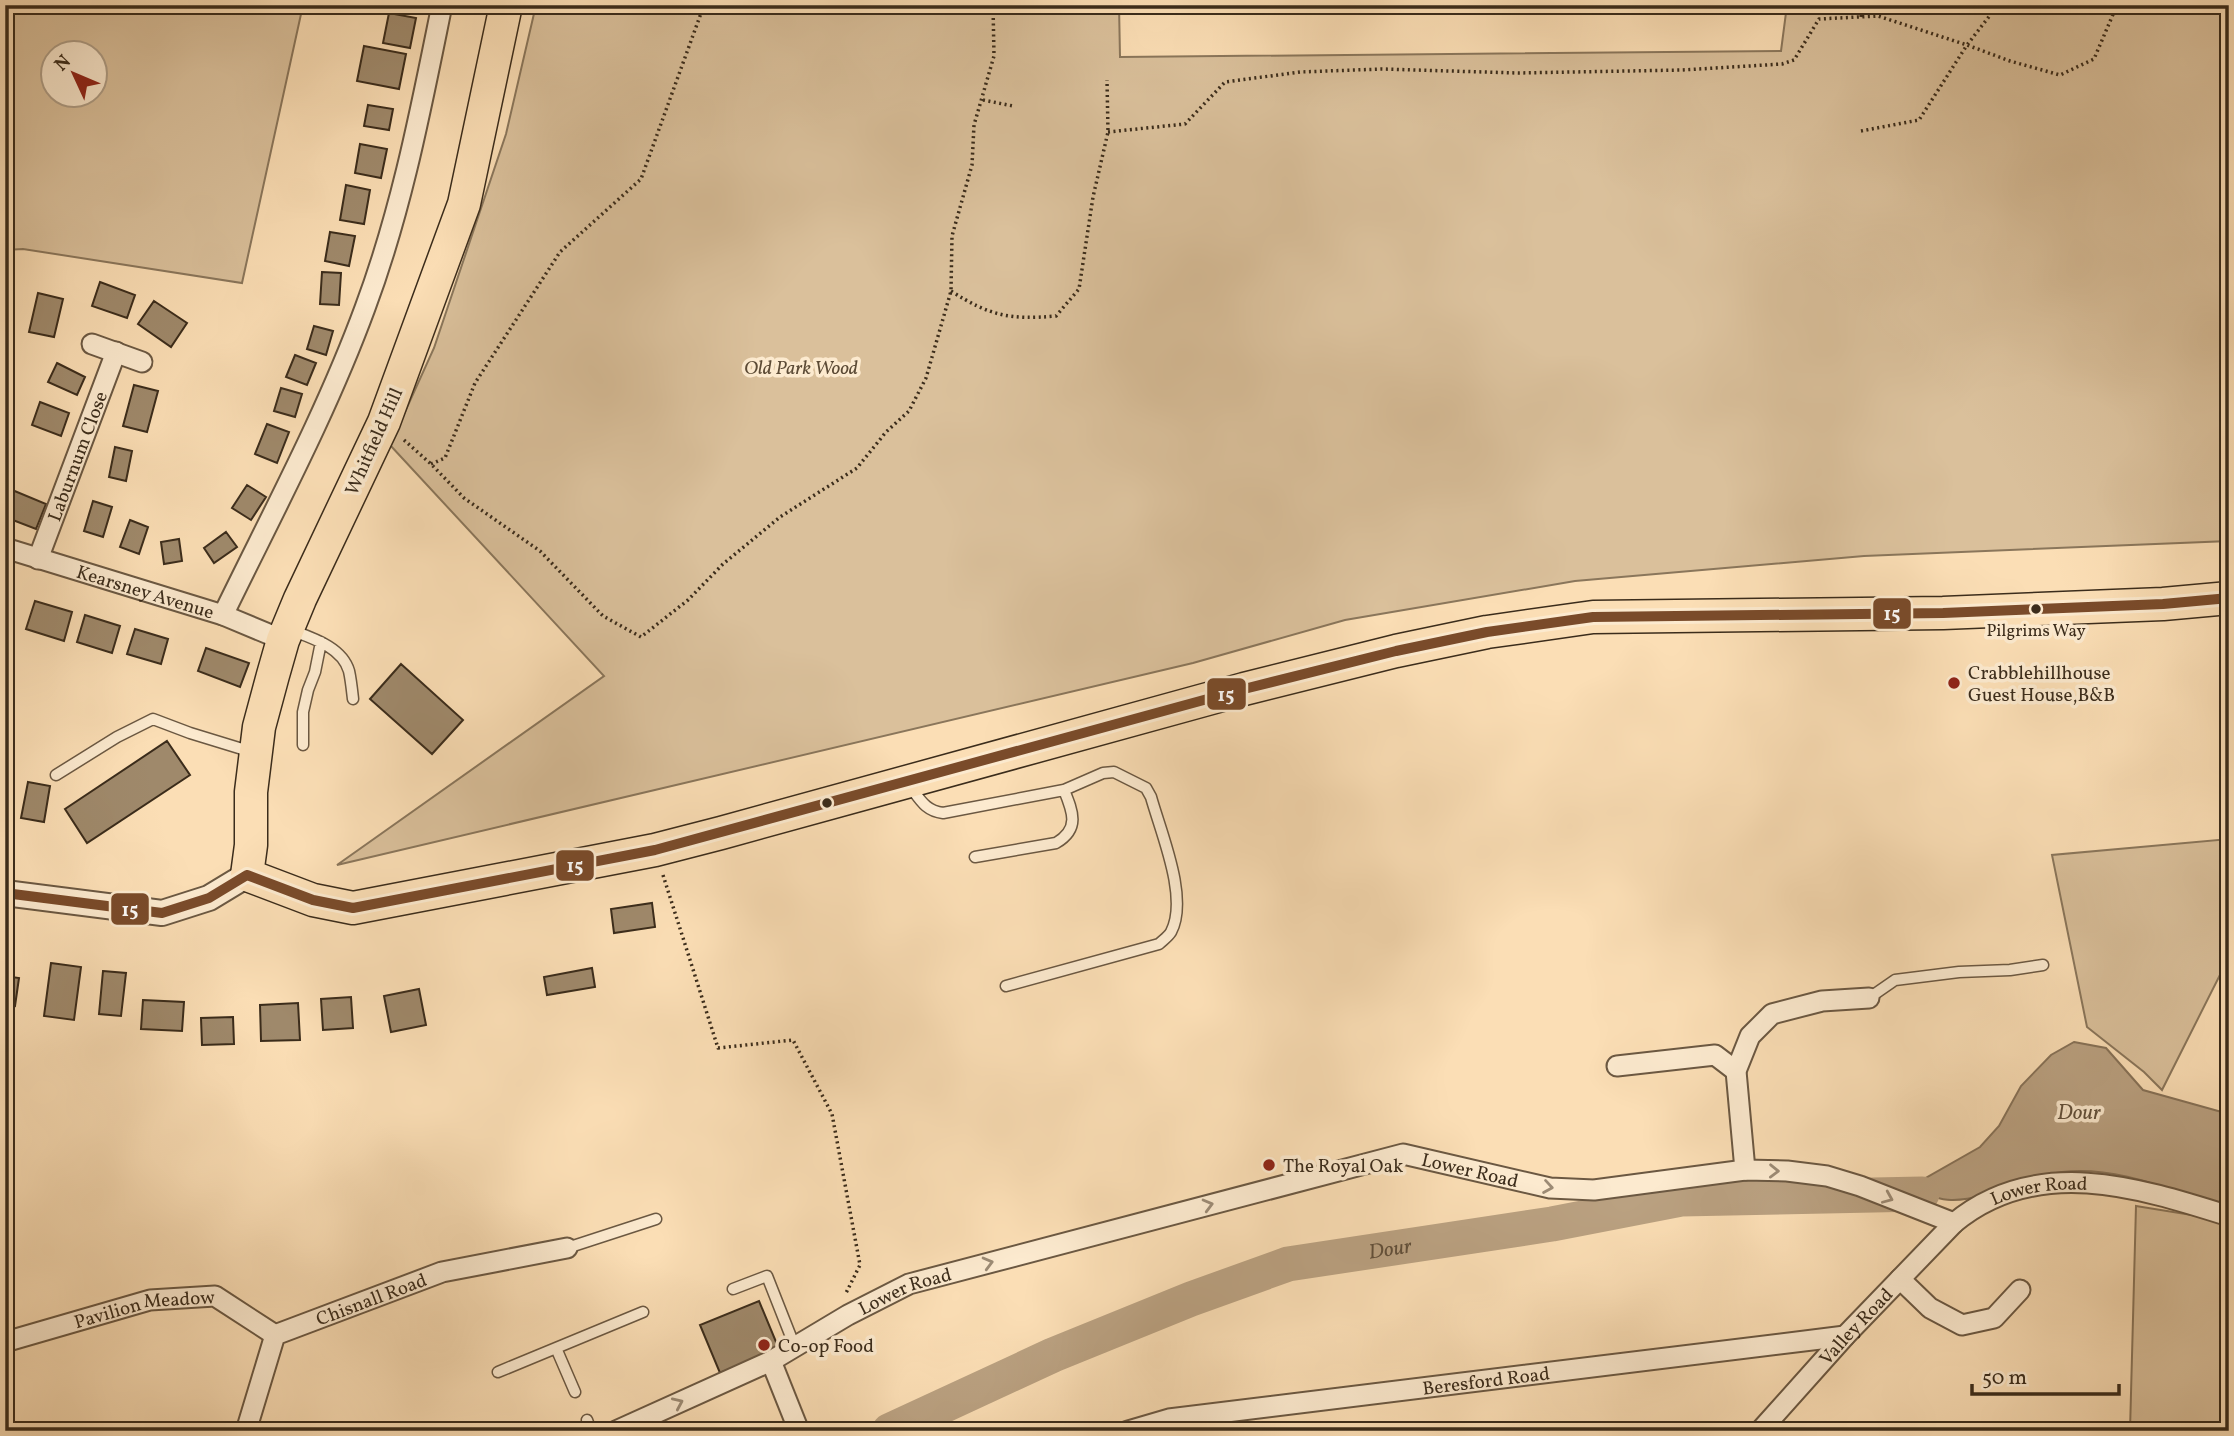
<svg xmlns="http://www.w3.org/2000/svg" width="2234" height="1436" viewBox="0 0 2234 1436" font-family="Vollkorn,serif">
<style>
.green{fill:#dac09b;stroke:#8a765b;stroke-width:2;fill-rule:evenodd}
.water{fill:#baa181;stroke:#877258;stroke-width:2}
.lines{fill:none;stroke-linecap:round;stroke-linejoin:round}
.river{stroke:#baa181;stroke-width:35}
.building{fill:#9f896b;stroke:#3b2c1b;stroke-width:2}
.service-casing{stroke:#6b5842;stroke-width:13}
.minor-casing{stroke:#6b5842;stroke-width:23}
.tertiary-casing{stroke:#6b5842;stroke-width:28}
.primary-casing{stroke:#3b2c1b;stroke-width:35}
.path{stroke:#3b2c1b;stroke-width:3.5;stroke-dasharray:2 3.5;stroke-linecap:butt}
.service{stroke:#fceacf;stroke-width:10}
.minor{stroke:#fceacf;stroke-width:19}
.tertiary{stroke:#fceacf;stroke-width:24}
.primary{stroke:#fbdeb5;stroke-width:32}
.bus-1-casing{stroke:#fceacf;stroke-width:16}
.bus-1{stroke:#7a4b2a;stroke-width:10}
.oneway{stroke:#9c8b75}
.bus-dot{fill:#3b2c1b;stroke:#fceacf;stroke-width:2.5}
.poi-dot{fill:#8f2418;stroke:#fceacf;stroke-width:2.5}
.labels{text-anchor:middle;stroke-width:7;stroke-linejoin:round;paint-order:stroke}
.bus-label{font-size:17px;fill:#3b2c1b;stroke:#fceacf}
.park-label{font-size:19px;font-style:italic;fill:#5b4a35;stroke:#fceacf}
.street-label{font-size:19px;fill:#3b2c1b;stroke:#fceacf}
.poi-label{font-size:19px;fill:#3b2c1b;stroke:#fceacf;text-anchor:start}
.water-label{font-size:21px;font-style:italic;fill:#614f3a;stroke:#fceacf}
.line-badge{stroke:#fceacf;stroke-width:2.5}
.badge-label{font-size:19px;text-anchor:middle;font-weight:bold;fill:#fff}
</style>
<rect width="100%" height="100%" fill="#fbdeb5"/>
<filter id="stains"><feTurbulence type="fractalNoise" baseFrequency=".00286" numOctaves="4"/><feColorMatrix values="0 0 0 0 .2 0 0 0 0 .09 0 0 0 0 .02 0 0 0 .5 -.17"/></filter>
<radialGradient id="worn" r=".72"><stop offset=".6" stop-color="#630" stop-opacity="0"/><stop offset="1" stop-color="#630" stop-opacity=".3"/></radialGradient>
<!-- green -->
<path class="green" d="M 5,5 L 303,5 L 242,283 L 23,249 L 5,250 ZM 94,52 L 94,94 L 52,94 L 52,52 Z
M 536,5 L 1119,5 L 1120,57 L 1781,51 L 1787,5 L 2229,5 L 2229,541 L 1864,556 L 1575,581 L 1345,620 L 1193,663 L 337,865 L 604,676 L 390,445 L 434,348 L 506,134 Z
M 2229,839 L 2229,957 L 2162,1090 L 2144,1072 L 2087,1027 L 2052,855 Z
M 2136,1206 L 2229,1221 L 2229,1431 L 2130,1431 Z"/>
<!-- water -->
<path class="water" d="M 2074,1042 L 2106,1048 L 2143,1090 L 2229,1114 L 2229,1209 C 2176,1193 2119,1165 2062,1172 C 2025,1176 1991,1199 1953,1200 C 1944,1201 1932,1196 1922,1194 L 1917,1183 L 1980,1147 L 1999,1126 L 2021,1086 L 2051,1055 Z"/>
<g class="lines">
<!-- river -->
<path class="river" id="s1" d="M 889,1431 L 1053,1355 L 1191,1299 L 1288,1264 L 1552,1224 L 1681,1199 L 1922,1194"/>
</g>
<!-- building -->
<path class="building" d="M 389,13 L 416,18 L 410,48 L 383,43 Z
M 364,46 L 406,54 L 399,89 L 357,81 Z
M 368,105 L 393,109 L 389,130 L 364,126 Z
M 360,144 L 387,149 L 381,178 L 355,173 Z
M 346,185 L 370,190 L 364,224 L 340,220 Z
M 330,232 L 355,236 L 349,266 L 325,261 Z
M 322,272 L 341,273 L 339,305 L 320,304 Z
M 100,282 L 135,295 L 127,318 L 92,306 Z
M 38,293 L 63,299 L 54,337 L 29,332 Z
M 154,301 L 187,323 L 171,347 L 138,324 Z
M 314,326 L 333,331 L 326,355 L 307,349 Z
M 295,355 L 316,363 L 307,385 L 286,377 Z
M 57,363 L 85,377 L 77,395 L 48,382 Z
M 134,385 L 158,391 L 147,432 L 123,426 Z
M 281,388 L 302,394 L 295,417 L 274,411 Z
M 40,402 L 69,413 L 61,436 L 32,425 Z
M 267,424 L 289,432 L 277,463 L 255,454 Z
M 115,447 L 132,451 L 126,481 L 109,477 Z
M 247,485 L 266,497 L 251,520 L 232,508 Z
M 5,487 L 46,504 L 36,529 L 5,517 Z
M 93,501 L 112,507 L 103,537 L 84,531 Z
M 130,520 L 148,527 L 139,554 L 120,547 Z
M 226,532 L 237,547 L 214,563 L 204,548 Z
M 179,539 L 182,561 L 164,564 L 161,542 Z
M 5,590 L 13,593 L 5,616 Z
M 35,601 L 72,612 L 64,641 L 26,629 Z
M 85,615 L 120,626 L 112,653 L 77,642 Z
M 135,629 L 168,639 L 161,664 L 127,654 Z
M 206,648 L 249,663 L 240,687 L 198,671 Z
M 401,664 L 463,720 L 432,754 L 370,699 Z
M 167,741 L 190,775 L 87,843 L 65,809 Z
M 28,782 L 50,786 L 44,822 L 21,818 Z
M 652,903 L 655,927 L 614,933 L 611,909 Z
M 51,963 L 81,967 L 74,1020 L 44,1016 Z
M 592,968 L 595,987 L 547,995 L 544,977 Z
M 103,971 L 126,973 L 121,1016 L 99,1014 Z
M 5,976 L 19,978 L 15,1006 L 5,1004 Z
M 419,989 L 426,1025 L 391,1032 L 384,996 Z
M 351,997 L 353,1028 L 323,1030 L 321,999 Z
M 143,1000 L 184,1002 L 182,1031 L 141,1029 Z
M 298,1003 L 300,1040 L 261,1041 L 260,1005 Z
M 233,1017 L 234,1044 L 202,1045 L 201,1018 Z
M 759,1301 L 779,1349 L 720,1373 L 700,1325 Z"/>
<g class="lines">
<!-- service casing -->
<g class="service-casing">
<path id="service" d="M 291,630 C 312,638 342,647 349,671 C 351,680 352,690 353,699
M 303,745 L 303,712 L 308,690 L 315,672 L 321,642
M 56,775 L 117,737 L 153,719 L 190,733 L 252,752
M 909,785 C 920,799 925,811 943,813 L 1064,790 L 1103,773 L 1114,772 L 1146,788 L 1151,797 C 1161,833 1189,898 1171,932 C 1168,937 1163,940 1159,944 L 1006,986
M 975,857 L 1056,843 C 1080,829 1073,812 1064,790
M 1869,998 L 1895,980 L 1959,972 L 2010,970 L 2043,965
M 567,1248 L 656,1219
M 733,1289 L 767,1276 L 795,1347
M 556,1348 L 575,1392
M 498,1372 L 643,1312
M 587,1420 L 591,1431"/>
</g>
<!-- minor casing -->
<g class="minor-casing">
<g id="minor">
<path d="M 92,344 L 142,362"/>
<path id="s2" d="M 5,548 L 223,615 L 283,640"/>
<path id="s3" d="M 38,559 L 116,352"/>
<path d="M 223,615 C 272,514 326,414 365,308 C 402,209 421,108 442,5"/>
<path d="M 1617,1066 L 1715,1055 L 1736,1071"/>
<path d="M 1745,1170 L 1736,1071 L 1750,1036 L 1772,1014 L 1822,1001 L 1869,998"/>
<path d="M 1900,1279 L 1930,1308 L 1962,1325 L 1994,1318 L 2020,1290"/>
<path id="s4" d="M 5,1342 L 150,1300 L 215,1296 L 275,1335"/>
<path d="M 771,1361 L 799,1431"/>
<path id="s5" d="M 246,1431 L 275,1335 L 442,1272 L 567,1248"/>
<path id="s6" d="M 616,1431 L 771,1361 L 848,1315 L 909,1284 L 1403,1154 L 1550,1188 L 1594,1190 L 1745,1170 L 1787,1171 L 1827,1176 L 1860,1186 L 1954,1223"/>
<path id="s7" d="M 1128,1431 L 1169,1419 L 1845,1336"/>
<path id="s8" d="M 1760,1431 L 1845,1336 L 1954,1223 C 2036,1155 2137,1187 2229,1216"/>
</g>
</g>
<!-- tertiary casing -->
<g class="tertiary-casing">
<path id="tertiary" d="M 5,893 L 162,913 L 209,898 L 247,875"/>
</g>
<!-- primary casing -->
<g class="primary-casing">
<path id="primary" d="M 506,5 L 464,204 L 384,422 L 300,599 L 283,640 L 273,675 L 259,727 L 251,792 L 251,845 L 247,875 L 313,900 L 353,908 L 655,850 L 721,833 L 1244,689 L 1396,651 L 1487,632 L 1593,617 L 1943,613 L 2163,604 L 2229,598"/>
</g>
<!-- path -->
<path class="path" d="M 1861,17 L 1863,5
M 983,100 L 1013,106
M 1861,131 L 1919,120 L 1967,45 L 2010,61 L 2060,75 L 2094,59 L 2117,5
M 1108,132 L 1185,124 L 1225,82 L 1300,72 L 1382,69 L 1518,73 L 1682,70 L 1782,64 L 1794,60 L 1819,19 L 1878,16 L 1967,45 L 1998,5
M 951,291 C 990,316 1010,320 1056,316 L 1079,289 L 1093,197 L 1108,132 L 1107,80
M 404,440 L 431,464 L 464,498 L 540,551 L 603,616 L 641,637 L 688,600 L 723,564 L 780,517 L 857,468 L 886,432 L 909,411 L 926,378 L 951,291 L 952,236 L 972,165 L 974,125 L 994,56 L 993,5
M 431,464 L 445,458 L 475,383 L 560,252 L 641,179 L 704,5
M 663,875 L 718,1048 L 793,1040 L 832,1114 L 860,1265 L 845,1295"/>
<!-- service -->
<use href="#service" class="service"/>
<!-- minor -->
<use href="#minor" class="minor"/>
<!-- tertiary -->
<use href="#tertiary" class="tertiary"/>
<!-- primary -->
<use href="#primary" class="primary"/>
<!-- bus-1 casing -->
<g class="bus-1-casing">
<path id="bus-1" d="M 247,875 L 313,900 L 353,908 L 655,850 L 1244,689 L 1396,651 L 1487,632 L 1593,617 L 1943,613 L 2163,604 L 2229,598
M 5,893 L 162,913 L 209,898 L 247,875"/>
</g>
<!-- bus-1 -->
<use href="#bus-1" class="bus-1"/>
</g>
<!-- one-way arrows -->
<defs><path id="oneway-chevron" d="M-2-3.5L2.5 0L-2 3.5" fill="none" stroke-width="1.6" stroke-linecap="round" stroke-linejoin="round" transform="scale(1.75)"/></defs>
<g class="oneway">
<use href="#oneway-chevron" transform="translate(1774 1171) rotate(1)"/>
<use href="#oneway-chevron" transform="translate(1548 1187) rotate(9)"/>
<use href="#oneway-chevron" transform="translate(1888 1198) rotate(23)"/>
<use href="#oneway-chevron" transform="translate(1208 1205) rotate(-15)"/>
<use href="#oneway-chevron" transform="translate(988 1263) rotate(-15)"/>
<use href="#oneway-chevron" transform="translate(678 1403) rotate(-24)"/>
</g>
<!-- markers -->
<g class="bus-dot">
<circle cx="2036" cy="609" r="6"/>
<circle cx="827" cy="803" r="6"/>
</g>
<g class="poi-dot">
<circle cx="1954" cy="683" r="7"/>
<circle cx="1269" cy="1165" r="7"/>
<circle cx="764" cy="1345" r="7"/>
</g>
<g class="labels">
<!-- bus labels -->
<g class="bus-label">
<text x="2036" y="636">Pilgrims Way</text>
</g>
<!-- park labels -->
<g class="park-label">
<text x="801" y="374">Old Park Wood</text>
</g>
<!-- street labels -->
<g class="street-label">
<text transform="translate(373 441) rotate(-66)" y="7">Whitfield Hill</text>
<text dy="7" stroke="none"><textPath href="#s3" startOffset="110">Laburnum Close</textPath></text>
<text dy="7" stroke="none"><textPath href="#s2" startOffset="147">Kearsney Avenue</textPath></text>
<text dy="7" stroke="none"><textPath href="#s6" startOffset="908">Lower Road</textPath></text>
<text dy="7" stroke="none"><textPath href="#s8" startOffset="378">Lower Road</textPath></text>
<text dy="7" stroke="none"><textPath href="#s6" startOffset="322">Lower Road</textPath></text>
<text dy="7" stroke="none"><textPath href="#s5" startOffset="203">Chisnall Road</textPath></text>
<text dy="7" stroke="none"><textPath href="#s4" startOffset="144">Pavilion Meadow</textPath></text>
<text dy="7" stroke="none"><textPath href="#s8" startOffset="142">Valley Road</textPath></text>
<text dy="7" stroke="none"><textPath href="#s7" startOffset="362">Beresford Road</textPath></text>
</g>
<!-- poi labels -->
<g class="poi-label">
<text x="1968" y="679">Crabblehillhouse<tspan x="1968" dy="22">Guest House,B&amp;B</tspan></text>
<text x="1283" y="1172">The Royal Oak</text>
<text x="778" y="1352">Co-op Food</text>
</g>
<!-- water labels -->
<g class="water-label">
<text x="2079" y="1119">Dour</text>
<text dy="7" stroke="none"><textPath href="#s1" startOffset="536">Dour</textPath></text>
</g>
</g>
<g class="line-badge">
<rect x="1872" y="597" width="40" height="33" rx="7" fill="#7a4b2a"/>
<rect x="1206" y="677" width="41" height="34" rx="7" fill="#7a4b2a"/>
<rect x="555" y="849" width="40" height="33" rx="7" fill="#7a4b2a"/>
<rect x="110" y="892" width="40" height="34" rx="7" fill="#7a4b2a"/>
</g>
<g class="badge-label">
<text x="1892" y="620">15</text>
<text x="1226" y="701">15</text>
<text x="575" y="872">15</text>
<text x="130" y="916">15</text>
</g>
<!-- margin -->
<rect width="2234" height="1436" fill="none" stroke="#fbdeb5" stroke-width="28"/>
<rect x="7" y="7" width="2220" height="1422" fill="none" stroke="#3b2c1b" stroke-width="3.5"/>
<rect x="14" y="14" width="2206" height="1408" fill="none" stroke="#3b2c1b" stroke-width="2"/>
<!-- north arrow -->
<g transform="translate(74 74) rotate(314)"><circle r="33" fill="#fceacf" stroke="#af9e87" stroke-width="2"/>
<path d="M0-5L12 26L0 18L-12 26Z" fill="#8f2418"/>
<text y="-10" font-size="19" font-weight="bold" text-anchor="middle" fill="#3b2c1b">N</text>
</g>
<!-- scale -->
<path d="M1972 1384v10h147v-10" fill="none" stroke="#3b2c1b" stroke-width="3.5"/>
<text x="1982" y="1384" font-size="21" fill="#3b2c1b" stroke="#fceacf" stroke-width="5" paint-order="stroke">50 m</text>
<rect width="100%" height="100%" filter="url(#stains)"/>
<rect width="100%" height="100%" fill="url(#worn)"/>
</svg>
